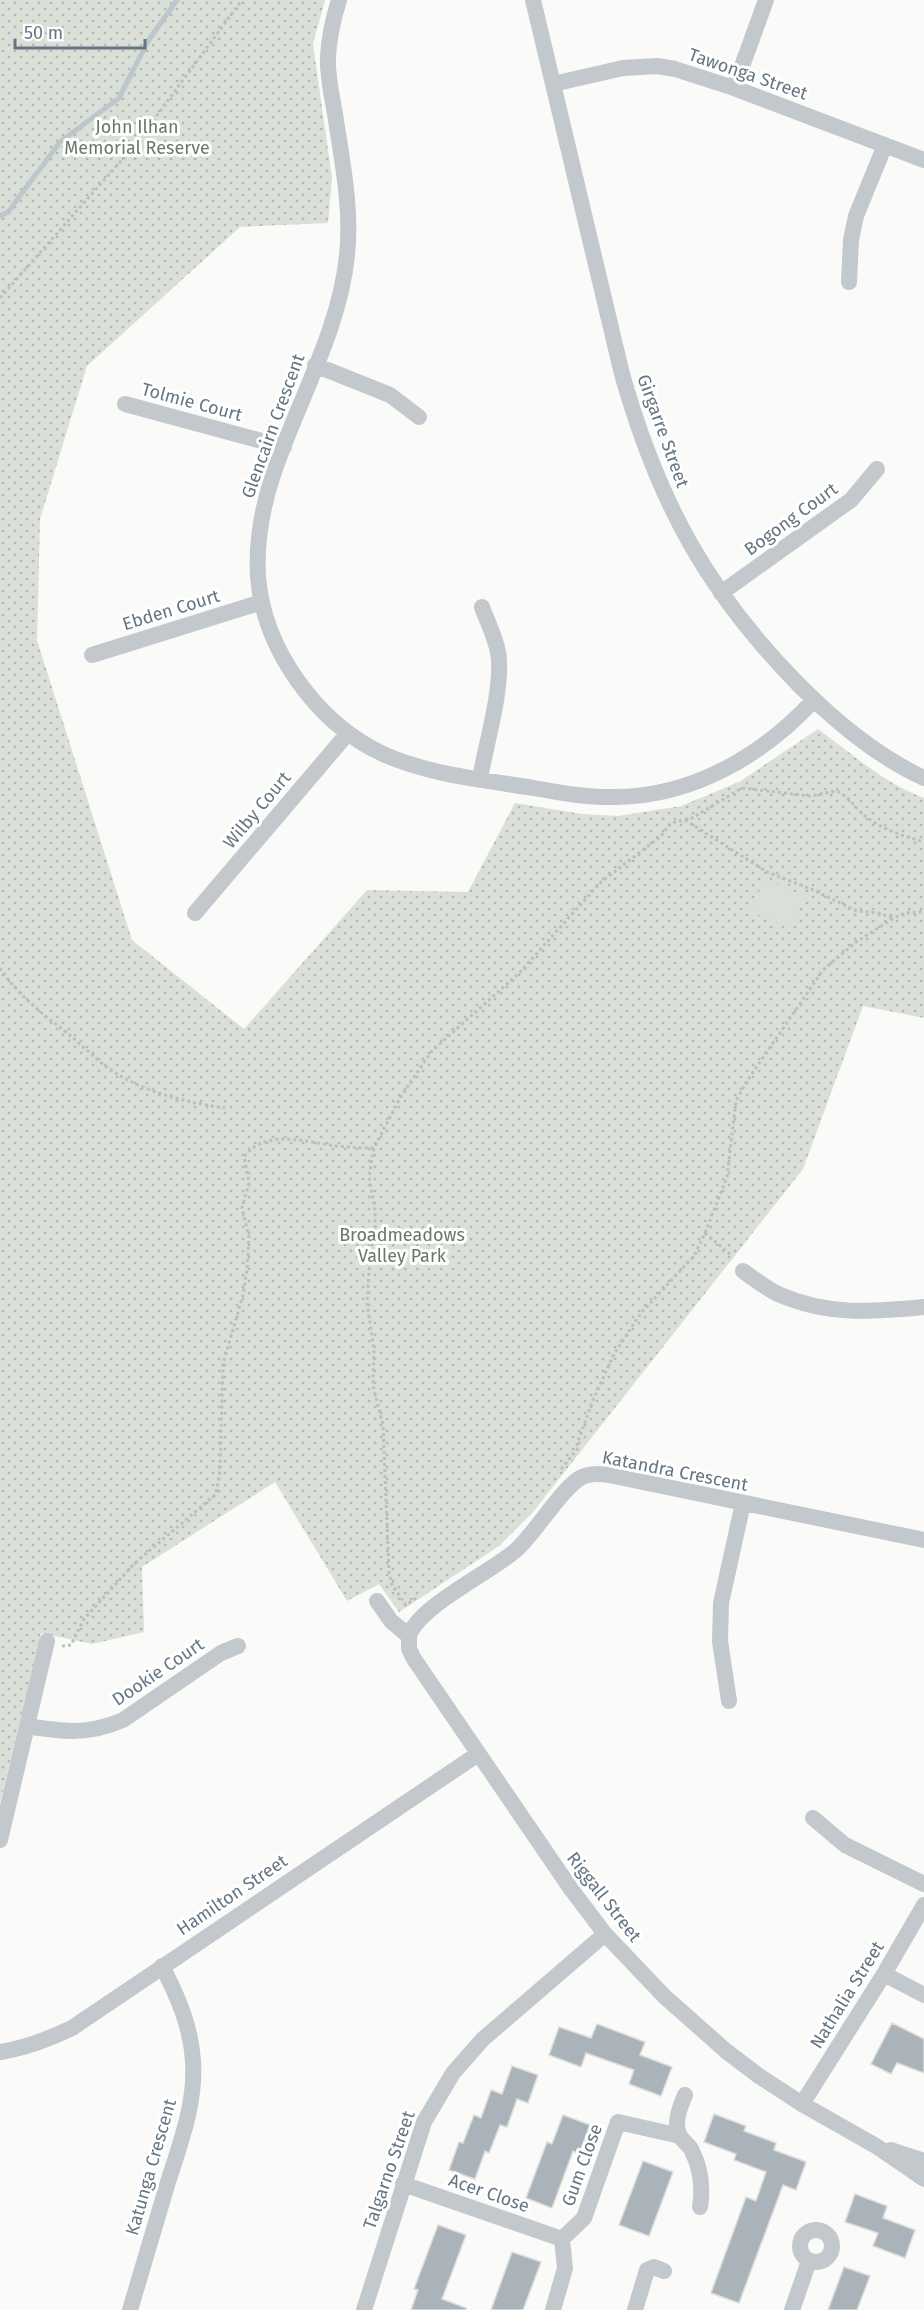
<svg xmlns="http://www.w3.org/2000/svg" width="924" height="2310" viewBox="0 0 924 2310" font-family="'Fira Sans',sans-serif">
<style>
.park{fill:url(#park-dots)}
.pitch{fill:#dadfd7}
.lines{fill:none;stroke-linecap:round;stroke-linejoin:round}
.stream{stroke:#bbc7cb;stroke-width:5}
.building{fill:#aab3b9;stroke:#dcdcda;stroke-width:1.5}
.path{stroke:#bbbfc2;stroke-width:3;stroke-dasharray:3 3;stroke-linecap:butt}
.street{stroke:#c3c8cc;stroke-width:16}
.labels{text-anchor:middle;stroke-width:6;stroke-linejoin:round;paint-order:stroke}
.street-label{font-size:18px;fill:#657683;stroke:#fff}
.park-label{font-size:18px;fill:#687a64;stroke:#fff}
</style>
<defs>
<pattern id="park-dots" width="8" height="8" patternUnits="userSpaceOnUse" patternTransform="scale(1.5)"><rect width="8" height="8" fill="#dadfd7"/><path d="M2 2h.1M6 6h.1" fill="none" stroke="#b4b9b4" stroke-width="1.8" stroke-linecap="round"/></pattern>
</defs>
<rect width="100%" height="100%" fill="#fafaf8"/>
<!-- park -->
<path class="park" d="M 0,0 L 325,0 L 313,44 L 332,178 L 328,223 L 240,227 L 87,366 L 40,519 L 37,640 L 132,940 L 244,1029 L 367,890 L 468,892 L 515,803 L 582,814 L 618,816 L 681,806 L 739,782 L 818,729 C 852,754 884,783 924,798 L 924,1018 L 863,1006 L 803,1169 L 533,1512 L 499,1546 L 399,1612 L 379,1584 L 347,1601 L 275,1482 L 142,1567 L 144,1632 L 92,1644 L 41,1633 L 0,1803 Z"/>
<!-- pitch -->
<path class="pitch" d="M 764,879 L 805,896 L 792,928 L 751,912 Z"/>
<g class="lines">
<!-- stream -->
<path class="stream" d="M 0,216 L 8,212 L 60,142 L 119,98 L 148,41 L 177,0"/>
</g>
<!-- building -->
<path class="building" d="M 892,2023 L 924,2039 L 924,2073 L 897,2063 L 891,2074 L 871,2064 Z
M 597,2024 L 645,2042 L 640,2055 L 672,2067 L 661,2096 L 629,2084 L 634,2070 L 586,2053 L 581,2067 L 549,2055 L 559,2027 L 591,2038 Z
M 512,2066 L 538,2075 L 528,2103 L 517,2099 L 507,2127 L 500,2125 L 489,2153 L 485,2151 L 475,2179 L 449,2170 L 459,2142 L 463,2143 L 474,2115 L 481,2118 L 491,2090 L 502,2094 Z
M 714,2114 L 746,2126 L 744,2131 L 776,2143 L 774,2150 L 806,2162 L 796,2190 L 783,2185 L 739,2303 L 711,2293 L 746,2197 L 756,2201 L 766,2172 L 734,2160 L 736,2154 L 704,2142 Z
M 563,2115 L 590,2125 L 579,2154 L 573,2151 L 552,2208 L 526,2198 L 547,2142 L 552,2144 Z
M 643,2161 L 673,2172 L 649,2236 L 619,2225 Z
M 855,2194 L 887,2206 L 883,2218 L 915,2230 L 905,2258 L 873,2246 L 878,2233 L 845,2222 Z
M 438,2225 L 466,2235 L 442,2299 L 466,2308 L 466,2310 L 411,2310 L 418,2290 L 414,2289 Z
M 512,2252 L 541,2262 L 523,2310 L 491,2310 Z
M 844,2267 L 870,2276 L 857,2310 L 828,2310 Z"/>
<g class="lines">
<!-- path -->
<path class="path" d="M 0,298 L 135,145 L 242,0
M 685,820 L 767,872 L 811,889 L 857,911 L 878,913 L 893,918
M 0,968 C 18,995 40,1012 66,1032 C 80,1043 93,1057 108,1068 C 142,1092 185,1102 225,1108
M 705,1233 L 732,1256
M 561,1469 L 579,1447 L 577,1444 L 593,1400 L 614,1354 L 641,1313 L 694,1256 L 705,1233 L 727,1177 L 736,1101 L 745,1084 L 823,970 L 856,942 L 894,918 L 905,913 L 924,912
M 416,1598 L 406,1605 L 392,1585 L 389,1572 L 383,1425 L 373,1386 L 374,1350 L 367,1302 L 370,1259 L 375,1227 L 375,1211 L 369,1176 L 374,1148 L 400,1098 L 431,1052 L 520,972 L 601,882 L 660,837 L 671,823 L 692,818 L 742,788 L 810,796 L 836,791 C 848,795 854,807 864,815 C 881,829 903,836 924,842
M 62,1646 L 71,1645 L 84,1619 L 134,1564 L 216,1494 L 220,1470 L 223,1364 L 243,1295 L 247,1269 L 249,1237 L 242,1208 L 249,1183 L 244,1157 C 265,1128 307,1142 336,1146 C 349,1147 361,1148 374,1148"/>
<!-- street -->
<path class="street" d="M 339,0 C 333,19 329,37 328,57 C 327,76 332,96 335,114 C 342,161 352,208 347,255 C 340,330 296,405 273,475 C 262,508 256,542 258,577 C 264,650 317,723 383,754 C 430,775 484,780 534,788 C 561,793 589,798 617,797 C 694,796 763,755 814,700
M 533,0 L 622,374 C 658,501 707,592 800,686 C 836,722 878,757 924,778
M 553,84 L 623,68 L 657,66 L 675,69 L 734,88 L 924,160
M 734,88 L 766,0
M 849,282 L 851,240 L 856,216 L 885,145
M 315,365 L 390,395 L 419,417
M 125,404 L 284,447
M 721,593 L 851,500 L 877,469
M 92,655 L 262,602
M 480,779 C 486,743 501,696 499,660 C 498,642 488,624 482,607
M 195,913 L 348,733
M 743,1271 C 754,1279 766,1288 778,1294 C 828,1316 872,1312 924,1307
M 377,1601 L 391,1621 L 409,1636 L 409,1649 L 414,1659 L 571,1889 L 605,1934 L 664,1996 L 726,2051 L 759,2076 L 802,2104 L 876,2146 L 924,2179
M 409,1636 C 418,1607 489,1573 515,1551 C 535,1534 562,1487 582,1477 C 591,1473 600,1474 609,1475 L 924,1540
M 729,1701 L 720,1641 L 721,1603 L 743,1503
M 27,1726 C 64,1732 88,1735 123,1720 L 221,1653 L 238,1646
M 813,1818 L 845,1845 L 924,1884
M 0,1840 L 47,1641
M 884,1974 L 924,1995
M 0,2052 C 26,2048 49,2039 72,2028 L 478,1754
M 685,2095 C 680,2107 673,2124 680,2136 C 683,2142 690,2145 692,2151 C 701,2169 703,2188 700,2207
M 802,2104 L 884,1974 L 924,1905
M 891,2150 L 924,2161
M 403,2184 L 562,2239
M800 2246a16 16 0 1 1 32 0a16 16 0 1 1-32 0Z
M 130,2310 C 143,2267 155,2225 168,2182 C 180,2144 196,2103 193,2061 C 191,2027 178,1997 162,1966
M 364,2310 L 424,2122 L 453,2073 L 483,2039 L 605,1934
M 553,2310 L 565,2268 L 562,2239 L 584,2218 L 618,2122 L 680,2136
M 635,2310 L 647,2270 L 654,2267 L 664,2271
M 792,2310 L 809,2261"/>
</g>
<g class="labels">
<!-- street labels -->
<g class="street-label">
<text transform="translate(748 74) rotate(19)" y="6">Tawonga Street</text>
<text transform="translate(192 402) rotate(15)" y="6">Tolmie Court</text>
<text transform="translate(273 426) rotate(-70)" y="6">Glencairn Crescent</text>
<text transform="translate(663 431) rotate(70)" y="6">Girgarre Street</text>
<text transform="translate(791 519) rotate(-36)" y="6">Bogong Court</text>
<text transform="translate(171 610) rotate(-17)" y="6">Ebden Court</text>
<text transform="translate(257 810) rotate(-50)" y="6">Wilby Court</text>
<text transform="translate(675 1471) rotate(11)" y="6">Katandra Crescent</text>
<text transform="translate(158 1672) rotate(-34)" y="6">Dookie Court</text>
<text transform="translate(232 1895) rotate(-34)" y="6">Hamilton Street</text>
<text transform="translate(604 1897) rotate(52)" y="6">Riggall Street</text>
<text transform="translate(847 1995) rotate(-58)" y="6">Nathalia Street</text>
<text transform="translate(582 2165) rotate(-70)" y="6">Gum Close</text>
<text transform="translate(151 2167) rotate(-74)" y="6">Katunga Crescent</text>
<text transform="translate(389 2170) rotate(-71)" y="6">Talgarno Street</text>
<text transform="translate(489 2193) rotate(19)" y="6">Acer Close</text>
</g>
<!-- park labels -->
<g class="park-label">
<text x="137" y="133">John Ilhan<tspan x="137" dy="21">Memorial Reserve</tspan></text>
<text x="402" y="1241">Broadmeadows<tspan x="402" dy="21">Valley Park</tspan></text>
</g>
</g>
<!-- scale -->
<path d="M15 39v9h130v-9" fill="none" stroke="#657683" stroke-width="3"/>
<text x="24" y="39" font-size="18" fill="#657683" stroke="#ffffff" stroke-width="4.5" paint-order="stroke">50 m</text>
</svg>
